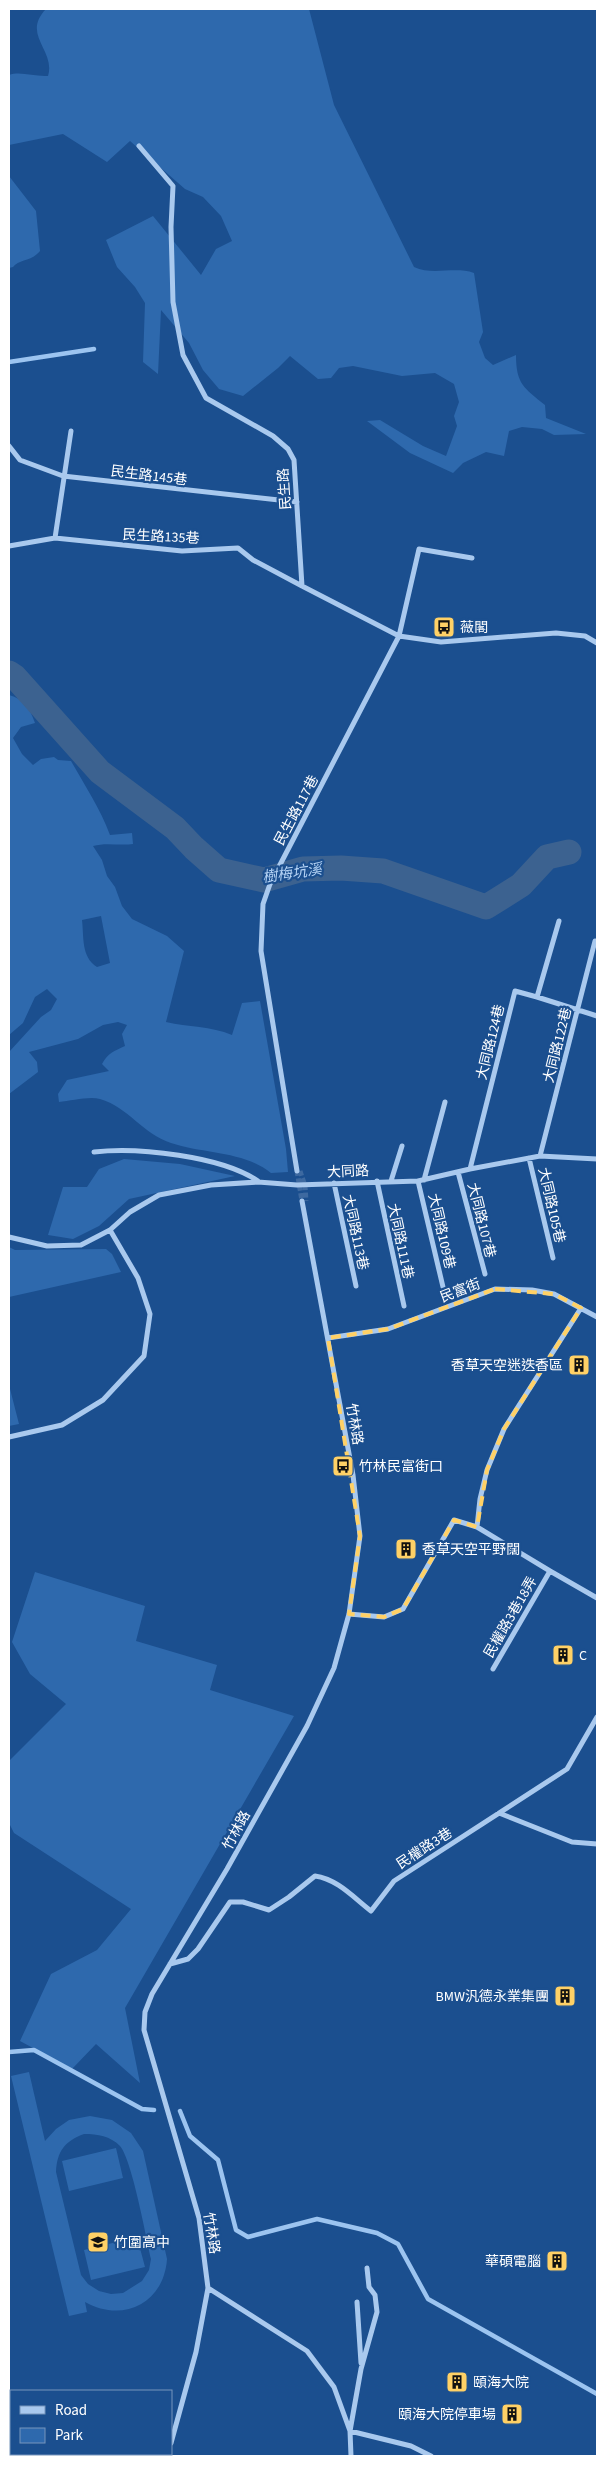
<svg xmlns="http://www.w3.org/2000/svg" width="606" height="2465" viewBox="0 0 606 2465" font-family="'Source Sans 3','Noto Sans TC',sans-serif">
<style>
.green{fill:#2e69ad;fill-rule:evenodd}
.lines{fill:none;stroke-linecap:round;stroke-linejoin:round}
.stream{stroke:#9cc4f0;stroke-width:4.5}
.river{stroke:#3c6290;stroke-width:25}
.street-tunnel{stroke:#3d69a0;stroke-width:5;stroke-dasharray:5 2.5;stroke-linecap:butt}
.street{stroke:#a9c9ee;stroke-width:5}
.marked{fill:none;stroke:#ffd166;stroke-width:4;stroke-dasharray:10 6;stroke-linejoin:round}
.labels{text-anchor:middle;stroke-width:4.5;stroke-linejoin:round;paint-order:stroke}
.street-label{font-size:14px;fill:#fff;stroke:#1b4f8f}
.poi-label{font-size:14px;fill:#fff;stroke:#1b4f8f;text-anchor:start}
.water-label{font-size:15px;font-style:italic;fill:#b5d3f5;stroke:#1b4f8f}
</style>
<rect width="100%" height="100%" fill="#1b4f8f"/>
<!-- green -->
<path class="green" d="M 46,9 L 309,9 L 334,105 L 414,267 C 433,276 454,266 474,273 L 483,332 L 479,342 L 485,358 L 493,365 L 516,355 C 516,384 524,388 545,405 L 546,418 L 586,434 L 554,435 L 542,429 L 522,427 L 509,431 L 504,456 L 486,452 L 463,463 L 453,473 L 410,453 L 367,421 L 380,420 L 423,446 L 446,456 L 457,426 L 454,416 L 459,402 L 454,384 L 435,373 L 402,376 L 353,366 L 339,368 L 331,378 L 318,379 L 290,356 L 278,368 L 243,396 L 219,389 L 203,370 L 189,343 L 161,310 L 158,374 L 143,362 L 145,303 L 135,287 L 117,267 L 106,240 L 153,216 L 201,275 L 216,249 L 232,241 L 221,216 L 203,197 L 185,189 L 130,141 L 107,162 L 63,134 L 9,145 L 9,75 C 21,71 34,77 48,76 C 56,50 21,35 46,9 Z
M 9,176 L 36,211 L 40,251 C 31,262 19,259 13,267 L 9,268 Z
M 9,695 C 24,699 30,709 35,723 L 21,727 L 13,738 L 22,754 L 33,765 L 41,759 L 54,757 L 58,760 L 71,761 C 85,786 100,808 110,835 L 132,833 L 133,844 C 120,846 106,842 93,846 L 102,860 L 107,876 L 115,887 L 122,906 L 132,919 L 167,936 L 184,951 L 166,1022 C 188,1027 211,1026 232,1035 L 242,1003 L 260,1001 L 286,1149 L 288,1172 L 271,1173 C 244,1151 204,1154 171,1143 C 143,1134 128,1107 100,1099 C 89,1096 71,1101 59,1102 L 58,1094 L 67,1080 L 109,1071 L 102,1064 C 108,1053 114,1051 125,1046 L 122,1034 L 127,1025 L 118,1022 L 103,1025 L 78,1039 L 29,1052 L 37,1062 L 38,1072 L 9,1094 L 9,1052 L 41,1017 L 51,1010 L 57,999 L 47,989 L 35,997 L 23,1023 L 9,1035 ZM 101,916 L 110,963 L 97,967 C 81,957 84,937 82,920 Z
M 124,1159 L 180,1164 L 235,1176 L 129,1199 L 99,1226 L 73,1239 L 48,1235 L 63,1187 L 87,1187 L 99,1169 Z
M 9,1247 L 15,1250 L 106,1249 L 112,1254 L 121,1272 L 9,1297 Z
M 9,1385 L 19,1424 L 9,1426 Z
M 35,1572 L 145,1606 L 136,1641 L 217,1665 L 210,1690 L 294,1716 L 125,2008 L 140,2083 L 96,2044 L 72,2069 L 20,2041 L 51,1974 L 97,1950 L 131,1909 L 14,1833 L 9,1823 L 9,1761 L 66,1704 L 30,1674 L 12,1642 Z
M 29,2072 L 45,2141 L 56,2129 L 69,2120 L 90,2116 L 112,2120 L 131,2133 L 143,2151 L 167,2259 C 164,2304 122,2323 85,2302 L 87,2312 L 69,2316 L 11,2076 ZM 84,2134 C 98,2134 110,2136 120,2146 C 132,2160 146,2237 151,2259 L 149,2270 L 142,2281 L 123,2293 L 111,2294 L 99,2291 L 88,2284 L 81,2275 L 56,2172 C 57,2151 65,2141 84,2134 Z
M 116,2148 L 123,2178 L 69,2191 L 62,2161 Z
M 137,2237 L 145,2267 L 91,2280 L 84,2250 Z"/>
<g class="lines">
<!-- stream -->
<path class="stream" d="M 9,362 L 94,349
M 9,2052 L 34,2050 L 142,2109 L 154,2110
M 180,2111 L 190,2136 L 218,2160 L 236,2230 L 248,2237 L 317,2219 L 377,2233 L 398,2244 L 428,2299 L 597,2394"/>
<!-- river -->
<path class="river" d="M 9,673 L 15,677 L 100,772 L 175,828 L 194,848 L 219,870 L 264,880 L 303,869 L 341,868 L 383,871 L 486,907 L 521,885 L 547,857 L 569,852"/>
<!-- street-tunnel -->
<path class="street-tunnel" d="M 297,1171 L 302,1201
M 300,1171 L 305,1186 L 306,1201"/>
<!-- street -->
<path class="street" d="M 139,146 L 173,186 L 171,227 L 173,302 L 183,355 L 206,398 L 273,436 L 288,449 L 294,460 L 302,586 L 399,636 L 441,642 L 556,633 L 585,636 L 597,643
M 9,446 L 20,460 L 63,476 L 297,502
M 55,538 L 71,431
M 9,546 L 55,538 L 182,551 L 238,548 L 253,560 L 302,586
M 537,997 L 597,1016
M 94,1152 C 138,1147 221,1156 258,1181
M 540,1156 L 595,941
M 529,1158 L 553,1258
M 470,1169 L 515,991 L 537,997 L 559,921
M 297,1171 L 261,951 L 263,904 L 270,884 L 399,636 L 419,549 L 472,558
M 458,1172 L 485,1274
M 424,1180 L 445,1102
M 377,1181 L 404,1306
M 391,1181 L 402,1146
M 418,1181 L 443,1287
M 334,1183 L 356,1286
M 9,1237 L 47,1246 L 81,1245 L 110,1230 L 130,1212 L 159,1195 L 211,1185 L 258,1182 L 297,1185 L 418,1181 L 470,1169 L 540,1156 L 597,1159
M 328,1338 L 388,1329 L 495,1289 L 532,1290 L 554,1294 L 597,1317
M 9,1437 L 62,1425 L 103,1400 L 144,1356 L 150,1314 L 138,1278 L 110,1230
M 477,1527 L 480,1499 L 487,1470 L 504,1429 L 581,1308
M 349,1614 L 384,1617 L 403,1609 L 454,1520 L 477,1527 L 550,1571
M 493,1669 L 550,1571 L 597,1598
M 499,1813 L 572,1842 L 597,1844
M 170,1964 L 188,1959 L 198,1949 L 230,1902 L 243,1902 L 269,1910 L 289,1897 L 315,1876 C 337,1879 353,1897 371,1911 L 394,1881 L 567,1769 L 597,1717
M 208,2288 L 307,2351 L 334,2387 L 350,2431
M 357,2302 L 361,2363
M 350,2431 L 411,2446 L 431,2456
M 171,2443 L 196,2352 L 208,2288 L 199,2218 L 144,2030 L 145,2012 L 152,1994 L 227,1869 L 307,1726 L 334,1668 L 349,1614 L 360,1536 L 353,1475 L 302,1201
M 168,2456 L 168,2454
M 351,2456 L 350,2431 L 361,2369 L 377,2312 L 375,2295 L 369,2287 L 367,2268"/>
</g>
<!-- marked area -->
<path class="marked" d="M 495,1289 L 554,1294 L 581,1308 L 504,1429 L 487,1470 L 477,1527 L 454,1520 L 403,1609 L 384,1617 L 349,1614 L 360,1536 L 328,1338 L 388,1329 Z"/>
<!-- icons -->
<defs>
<g id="bus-square" transform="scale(1.125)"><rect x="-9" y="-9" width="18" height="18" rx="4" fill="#ffd166" stroke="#1b4f8f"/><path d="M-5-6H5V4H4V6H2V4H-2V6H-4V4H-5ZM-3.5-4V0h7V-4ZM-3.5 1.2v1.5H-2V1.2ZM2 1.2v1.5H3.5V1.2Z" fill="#111"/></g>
<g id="building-square" transform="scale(1.125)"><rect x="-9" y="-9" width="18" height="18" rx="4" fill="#ffd166" stroke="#1b4f8f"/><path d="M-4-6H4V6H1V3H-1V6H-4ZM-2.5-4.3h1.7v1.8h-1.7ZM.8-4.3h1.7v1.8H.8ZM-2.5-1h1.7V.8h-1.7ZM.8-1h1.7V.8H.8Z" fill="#111"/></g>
<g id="school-square" transform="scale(1.125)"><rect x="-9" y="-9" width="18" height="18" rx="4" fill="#ffd166" stroke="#1b4f8f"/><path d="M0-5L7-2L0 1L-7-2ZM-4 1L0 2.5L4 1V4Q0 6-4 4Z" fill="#111"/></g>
</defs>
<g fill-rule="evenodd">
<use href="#bus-square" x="444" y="627"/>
<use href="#building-square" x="579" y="1365"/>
<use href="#bus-square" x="343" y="1466"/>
<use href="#building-square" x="406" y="1549"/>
<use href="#building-square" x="563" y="1655"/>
<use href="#building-square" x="565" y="1996"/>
<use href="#school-square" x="98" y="2242"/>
<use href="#building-square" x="557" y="2261"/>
<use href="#building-square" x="457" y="2382"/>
<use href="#building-square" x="512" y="2414"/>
</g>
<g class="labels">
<!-- street labels -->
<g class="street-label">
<text transform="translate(149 475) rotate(7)" y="5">民生路145巷</text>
<text transform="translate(284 489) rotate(-94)" y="5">民生路</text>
<text transform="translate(161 536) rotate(3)" y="5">民生路135巷</text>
<text transform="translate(296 810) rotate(-62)" y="5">民生路117巷</text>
<text transform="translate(490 1042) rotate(-76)" y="5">大同路124巷</text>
<text transform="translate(557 1045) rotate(-76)" y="5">大同路122巷</text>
<text transform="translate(348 1171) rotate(-3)" y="5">大同路</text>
<text transform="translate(552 1205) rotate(77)" y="5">大同路105巷</text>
<text transform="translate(482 1220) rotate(76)" y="5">大同路107巷</text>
<text transform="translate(442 1231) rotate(77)" y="5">大同路109巷</text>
<text transform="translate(356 1232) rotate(78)" y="5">大同路113巷</text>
<text transform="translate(401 1241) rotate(78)" y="5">大同路111巷</text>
<text transform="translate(460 1290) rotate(-21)" y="5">民富街</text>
<text transform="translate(355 1424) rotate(80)" y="5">竹林路</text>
<text transform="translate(510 1617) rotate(-60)" y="5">民權路3巷18弄</text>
<text transform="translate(236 1830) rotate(-62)" y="5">竹林路</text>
<text transform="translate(424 1848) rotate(-33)" y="5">民權路3巷</text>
<text transform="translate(212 2233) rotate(81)" y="5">竹林路</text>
</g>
<!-- poi labels -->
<g class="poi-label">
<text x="460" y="632">薇閣</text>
<text x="563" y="1370" text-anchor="end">香草天空迷迭香區</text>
<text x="359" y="1471">竹林民富街口</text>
<text x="422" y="1554">香草天空平野闊</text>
<text x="579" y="1660">C</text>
<text x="549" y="2001" text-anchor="end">BMW汎德永業集團</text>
<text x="114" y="2247">竹圍高中</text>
<text x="541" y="2266" text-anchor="end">華碩電腦</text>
<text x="473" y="2387">頤海大院</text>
<text x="496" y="2419" text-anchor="end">頤海大院停車場</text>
</g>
<!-- water labels -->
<g class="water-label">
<text transform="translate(292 873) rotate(-8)" y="5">樹梅坑溪</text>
</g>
</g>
<!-- border -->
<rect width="606" height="2465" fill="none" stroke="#ffffff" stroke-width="20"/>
<!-- legend -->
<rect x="10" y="2390" width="162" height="65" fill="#1b4f8f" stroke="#7695bc"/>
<rect x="20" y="2406" width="25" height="8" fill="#a9c9ee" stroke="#7695bc"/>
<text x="55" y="2415" font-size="15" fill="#ffffff">Road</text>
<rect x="20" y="2428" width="25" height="15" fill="#2e69ad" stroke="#7695bc"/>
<text x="55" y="2440" font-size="15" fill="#ffffff">Park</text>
</svg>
